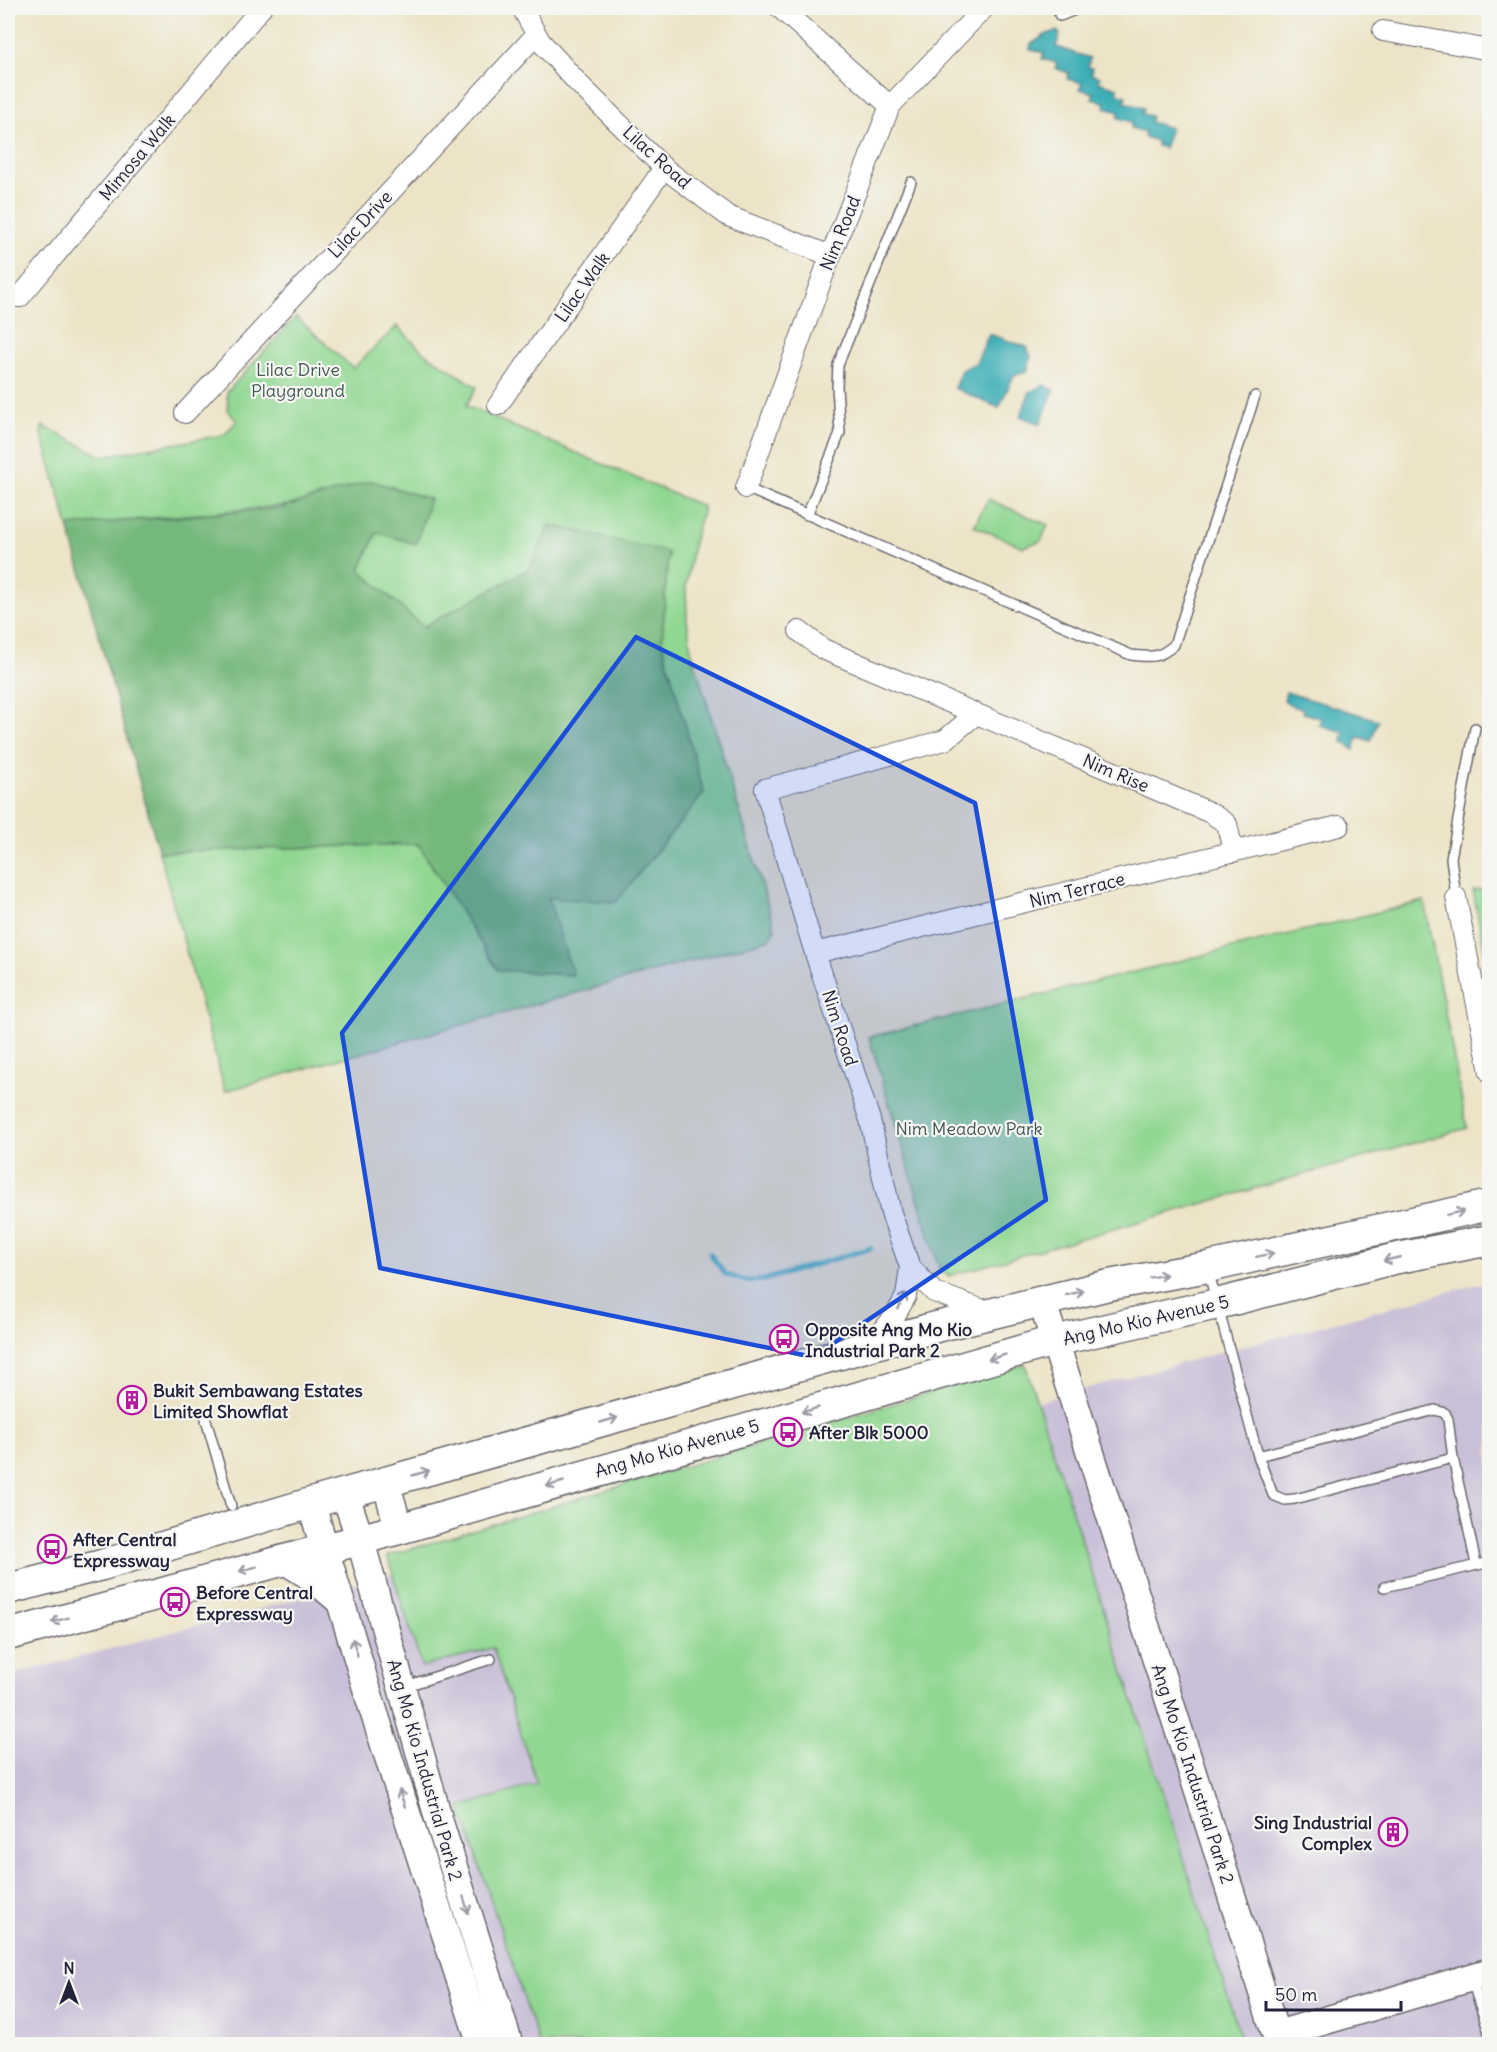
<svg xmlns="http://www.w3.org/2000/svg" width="1497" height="2052" font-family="Delius,sans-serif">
<rect width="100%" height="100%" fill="#f6f6f2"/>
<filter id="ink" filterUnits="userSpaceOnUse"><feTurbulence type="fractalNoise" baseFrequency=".0167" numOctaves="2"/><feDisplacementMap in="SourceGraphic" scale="12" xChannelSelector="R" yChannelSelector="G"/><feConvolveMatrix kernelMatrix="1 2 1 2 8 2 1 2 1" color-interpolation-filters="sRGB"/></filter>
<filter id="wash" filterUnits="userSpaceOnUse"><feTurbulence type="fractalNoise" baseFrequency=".008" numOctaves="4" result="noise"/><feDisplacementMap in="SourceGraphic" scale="24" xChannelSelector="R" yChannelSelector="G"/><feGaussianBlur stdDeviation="1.35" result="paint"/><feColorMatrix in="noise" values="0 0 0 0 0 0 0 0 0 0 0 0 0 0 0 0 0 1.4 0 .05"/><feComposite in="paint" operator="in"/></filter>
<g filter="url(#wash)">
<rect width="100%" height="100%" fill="#ede4c7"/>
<path fill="#c9bfd7" d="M1489,1281V2044H8V1676Z"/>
<path fill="#90d791" stroke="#597c66" stroke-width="1.5" d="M296,317L353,368L397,326L423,352L477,387L466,406L702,506V513L694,539L686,587L687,619L691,650L775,929L770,939L225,1091L159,852L418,844L498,970L572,975L547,898L704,793L662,643L668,553L530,569L423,627L360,570L377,532L416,544L430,499L371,481L291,505L68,526L41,431L43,426L102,456L224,435L237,421L228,411L227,392Z
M988,499L1048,525L1041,541L1023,547L974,526Z
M1489,889H1490L1489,973L1473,891Z
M1424,901L1467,1128L949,1276L940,1271L869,1037Z
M1025,1364L1241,2038L1222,2044H539L460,1807L537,1784L493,1648L422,1667L387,1556Z"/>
<path fill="#74b87b" stroke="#4b6d5b" stroke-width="1.5" d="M371,481L430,499L416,544L377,532L360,570L423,627L529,569L550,525L668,552L662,643L704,793L616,902L548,898L573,975L498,970L418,844L159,852L68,526L281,508Z"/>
<path fill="#3eafb6" stroke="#306878" stroke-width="1.5" d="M1057,31L1060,34L1056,47L1090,58L1088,67L1092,68L1091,74L1100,77L1098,82L1118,88L1117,93L1126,96L1124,102L1144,108L1142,114L1151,116L1150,122L1171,128L1164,148L1157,146V141L1144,137L1145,132L1131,128L1132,122L1118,118L1119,112L1105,108L1106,103L1092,99L1094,93L1080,89L1082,83L1067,79L1069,73L1055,68L1057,63L1042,59L1044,53L1030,49L1031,44L1047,34Z
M989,334L1027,347L1031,357L1027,372L1014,375L999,408L954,388L961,370L976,363Z
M1044,385L1054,390L1040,424L1020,416L1030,392Z
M1286,692L1378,720L1371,741L1358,737L1354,750L1342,741L1344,732L1319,725L1321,718L1303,713V709L1292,706L1284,700Z"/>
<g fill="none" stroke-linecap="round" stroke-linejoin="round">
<path stroke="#3eafb6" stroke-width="5" d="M710,1254L725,1274L746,1281L764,1280L871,1248"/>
</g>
</g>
<g filter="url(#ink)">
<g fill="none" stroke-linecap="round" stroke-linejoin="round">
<g stroke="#69666c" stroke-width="12">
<path id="lane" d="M1057,8L1060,16L1080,8
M746,488L1131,655C1151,657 1158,659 1174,645L1255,396
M807,515L840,433L837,387L838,365L911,182
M1456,897L1451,858L1475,728
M1208,1270L1258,1456L1273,1495L1285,1500L1295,1499L1453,1458
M206,1420L231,1506
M1258,1456L1435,1410L1445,1413L1448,1419L1453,1458L1476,1564
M1384,1587L1490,1562
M403,1687L491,1659
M1472,1981L1490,2035"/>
</g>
<g stroke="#69666c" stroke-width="22">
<path id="street" d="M522,8L540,41L578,83L664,168L728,216L831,256
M780,8L890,106
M1383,31L1490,50
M8,296L20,297L261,8
M498,405L664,168
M185,413L535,36
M746,488L827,265L890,106L984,8
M799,631L823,649L1211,813L1227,824L1233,852
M1456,897L1490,1072
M815,953L1339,826
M910,1267L891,1213L870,1120L815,953L765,789L945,740L976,714
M868,1345L894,1318L906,1296L910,1267L934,1292L991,1313"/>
</g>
<g stroke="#69666c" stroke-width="30">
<path id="secondary" d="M1042,1301L1276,2035L1490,1972
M386,1483L399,1529
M345,1494L360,1539L440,1824L509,2044
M311,1503L371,1703L481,2044
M283,1559L313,1578L341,1602"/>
</g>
<g stroke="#69666c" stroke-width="33">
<path id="primary" d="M8,1589L102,1565L311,1503L936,1327L1109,1285L1208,1267L1490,1205
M8,1635L399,1529L1054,1341L1217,1304L1393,1259L1490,1240"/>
</g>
<use href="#lane" stroke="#fff" stroke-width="9"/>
<use href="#street" stroke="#fff" stroke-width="20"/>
<use href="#secondary" stroke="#fff" stroke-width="27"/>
<use href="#primary" stroke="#fff" stroke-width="30"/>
</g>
<defs><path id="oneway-shaft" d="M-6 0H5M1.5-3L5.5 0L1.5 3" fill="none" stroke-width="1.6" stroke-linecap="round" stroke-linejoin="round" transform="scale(1.5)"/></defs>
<g stroke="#9c9ca7">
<use href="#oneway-shaft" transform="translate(1455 1213) rotate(-12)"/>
<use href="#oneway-shaft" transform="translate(1265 1255) rotate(-12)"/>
<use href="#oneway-shaft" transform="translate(1392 1259) rotate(167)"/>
<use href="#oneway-shaft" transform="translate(1158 1276) rotate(-10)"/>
<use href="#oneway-shaft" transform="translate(1075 1293) rotate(-13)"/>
<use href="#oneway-shaft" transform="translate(902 1301) rotate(-65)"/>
<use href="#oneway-shaft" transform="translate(997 1357) rotate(164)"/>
<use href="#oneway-shaft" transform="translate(810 1410) rotate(164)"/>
<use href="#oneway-shaft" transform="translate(609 1420) rotate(-16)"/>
<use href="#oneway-shaft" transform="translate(421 1473) rotate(-16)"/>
<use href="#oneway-shaft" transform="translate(555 1484) rotate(164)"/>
<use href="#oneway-shaft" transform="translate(248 1569) rotate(165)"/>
<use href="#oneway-shaft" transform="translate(60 1620) rotate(165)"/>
<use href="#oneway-shaft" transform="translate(355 1647) rotate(-107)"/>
<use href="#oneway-shaft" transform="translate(402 1798) rotate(-108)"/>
<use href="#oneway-shaft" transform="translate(466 1905) rotate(73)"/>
</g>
</g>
<path fill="#1d4ed8" fill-opacity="0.2" stroke="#1d4ed8" stroke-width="4.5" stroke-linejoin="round" d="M636,637L975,803L1046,1200L813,1357L380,1268L342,1033Z"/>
<defs>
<g id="bus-ring" transform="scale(1.5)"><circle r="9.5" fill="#f6f6f2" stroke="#b5179e" stroke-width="1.5"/><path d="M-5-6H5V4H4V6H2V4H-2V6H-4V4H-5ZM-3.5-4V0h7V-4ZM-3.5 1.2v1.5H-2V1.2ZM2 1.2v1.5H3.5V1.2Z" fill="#b5179e"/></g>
<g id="building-ring" transform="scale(1.5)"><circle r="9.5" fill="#f6f6f2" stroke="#b5179e" stroke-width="1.5"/><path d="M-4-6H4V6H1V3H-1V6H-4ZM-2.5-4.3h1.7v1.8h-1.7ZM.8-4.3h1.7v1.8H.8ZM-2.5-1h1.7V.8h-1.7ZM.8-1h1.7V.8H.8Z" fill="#b5179e"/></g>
</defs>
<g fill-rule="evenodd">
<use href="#bus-ring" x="784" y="1339"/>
<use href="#building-ring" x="132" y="1400"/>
<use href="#bus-ring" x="788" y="1432"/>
<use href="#bus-ring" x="52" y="1549"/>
<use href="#bus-ring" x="175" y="1602"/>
<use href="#building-ring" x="1393" y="1832"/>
</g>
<g text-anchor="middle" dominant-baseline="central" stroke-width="4.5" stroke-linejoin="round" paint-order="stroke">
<g font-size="18" fill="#22223b" stroke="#f6f6f2">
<text transform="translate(137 157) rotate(-50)">Mimosa Walk</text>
<text transform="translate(657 157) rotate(42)">Lilac Road</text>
<text transform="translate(360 224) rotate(-47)">Lilac Drive</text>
<text transform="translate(840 233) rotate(-68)">Nim Road</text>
<text transform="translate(582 287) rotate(-55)">Lilac Walk</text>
<text transform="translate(1116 773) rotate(23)">Nim Rise</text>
<text transform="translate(1077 890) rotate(-14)">Nim Terrace</text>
<text transform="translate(840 1028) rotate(72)">Nim Road</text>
<text transform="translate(1146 1320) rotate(-13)">Ang Mo Kio Avenue 5</text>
<text transform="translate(677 1448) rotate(-16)">Ang Mo Kio Avenue 5</text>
<text transform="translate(425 1770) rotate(74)">Ang Mo Kio Industrial Park 2</text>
<text transform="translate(1193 1774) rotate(72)">Ang Mo Kio Industrial Park 2</text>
</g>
<g font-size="18" fill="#435855" stroke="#f6f6f2">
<text x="298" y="369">Lilac Drive<tspan x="298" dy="21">Playground</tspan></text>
<text x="969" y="1128">Nim Meadow Park</text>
</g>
<g font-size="18" font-weight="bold" fill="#22223b" stroke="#f6f6f2" text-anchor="start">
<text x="805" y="1329">Opposite Ang Mo Kio<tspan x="805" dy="21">Industrial Park 2</tspan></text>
<text x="153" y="1390">Bukit Sembawang Estates<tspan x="153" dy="21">Limited Showflat</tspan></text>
<text x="809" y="1432">After Blk 5000</text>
<text x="73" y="1539">After Central<tspan x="73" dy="21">Expressway</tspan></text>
<text x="196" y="1592">Before Central<tspan x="196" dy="21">Expressway</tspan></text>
<text x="1372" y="1822" text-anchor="end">Sing Industrial<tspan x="1372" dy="21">Complex</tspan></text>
</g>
</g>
<rect width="1497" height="2052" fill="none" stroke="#f6f6f2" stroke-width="30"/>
<g transform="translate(69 1983)" stroke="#f6f6f2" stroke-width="4.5" paint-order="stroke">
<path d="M0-4.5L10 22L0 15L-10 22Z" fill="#22223b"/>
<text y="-9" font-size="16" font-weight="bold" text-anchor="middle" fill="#22223b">N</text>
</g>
<path d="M1266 2001v9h135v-9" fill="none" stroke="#22223b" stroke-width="3"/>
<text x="1275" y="2001" font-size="18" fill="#22223b" stroke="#f6f6f2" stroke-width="4.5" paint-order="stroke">50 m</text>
</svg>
